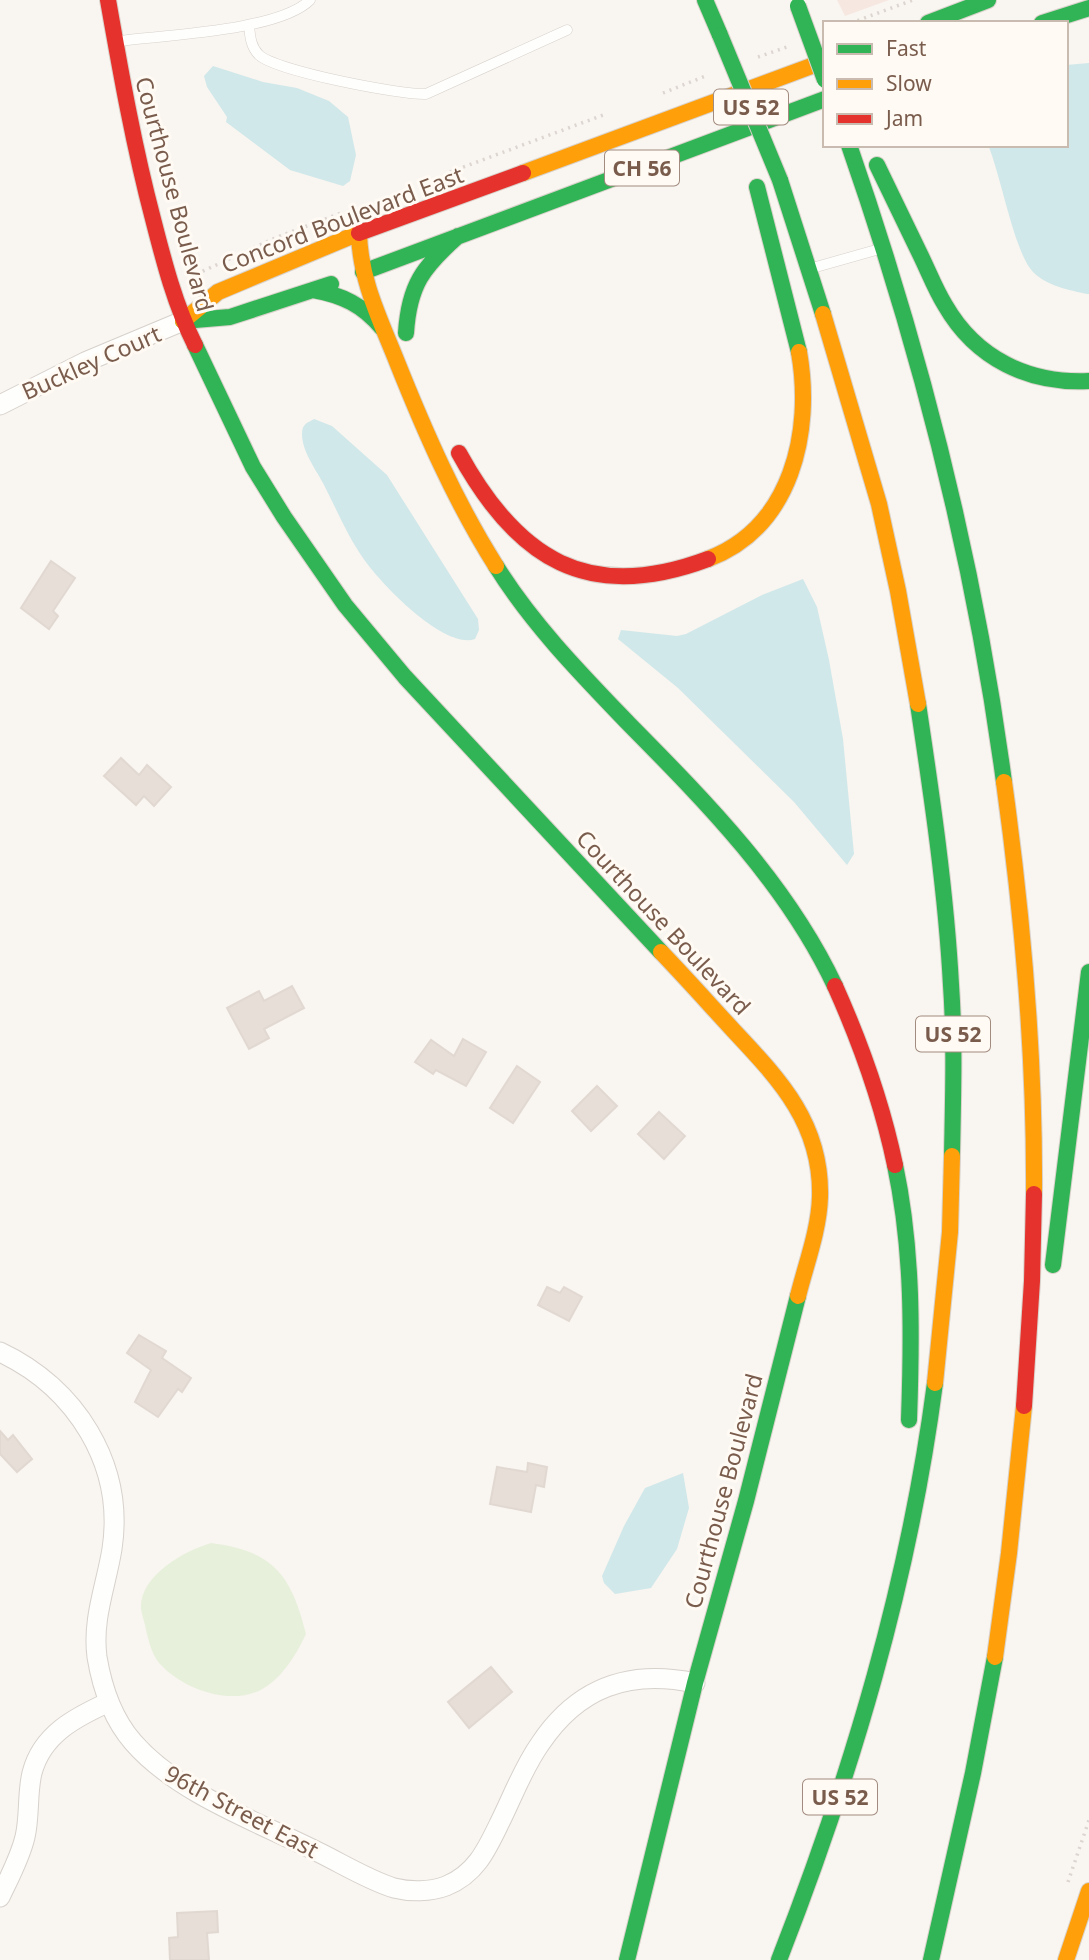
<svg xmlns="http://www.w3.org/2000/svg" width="1089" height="1960" font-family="'Noto Sans',sans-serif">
<rect width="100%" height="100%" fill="#f9f5f0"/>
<path fill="#f6e8e1" d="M837,0H889L845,16Z"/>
<path fill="#e7f0db" d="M211,1543C273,1551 291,1574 306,1634C297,1653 283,1677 264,1688C233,1707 184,1690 160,1664C152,1655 149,1642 146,1630C145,1623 142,1616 141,1609C139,1576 184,1551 211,1543Z"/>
<path fill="#d0e8ea" d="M1089,63V294H1087C1069,290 1047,286 1033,272C1014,252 1001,175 988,145H1066V65Z
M213,66L263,82L297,88L329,101L348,117L356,155L350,181L343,186L290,170L226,122L227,117L207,87L204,76Z
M314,419L332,426L387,475L478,619L479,630L475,639C444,650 380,583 363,558C347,535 336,508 323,483C315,468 302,451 302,434C302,424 307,423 314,419Z
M803,579L817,607L829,660L843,739L854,854L847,865L794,802L678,688L618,639L621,630L677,636L686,634L762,595Z
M683,1473L689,1508L677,1549L651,1588L615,1594L604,1583L602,1576L624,1526L645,1488Z"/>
<path fill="#e6ded7" stroke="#e2d8d2" stroke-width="2" d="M51,561L75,578L53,611L58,616L49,629L21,608Z
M121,758L139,775L147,765L171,787L154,806L144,796L136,805L104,776Z
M292,986L304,1008L264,1029L269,1038L249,1049L227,1008L259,991L264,1001Z
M463,1039L486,1052L466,1086L436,1070L433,1074L415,1062L431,1040L454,1056Z
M517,1066L540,1082L513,1123L490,1108Z
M597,1086L617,1106L591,1131L572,1111Z
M659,1112L685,1136L664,1159L638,1134Z
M547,1287L560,1293L564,1287L582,1297L569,1321L538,1305Z
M139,1335L166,1351L162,1358L191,1378L182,1392L178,1389L158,1417L135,1402L151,1370L127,1353Z
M0,1431L8,1440L13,1435L32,1459L17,1472L0,1454Z
M528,1463L547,1467L544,1487L536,1485L531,1512L490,1504L497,1467L527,1472Z
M491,1667L512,1692L469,1728L448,1702Z
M217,1911L218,1932L207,1933L209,1960H170L169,1938L178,1937L177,1913Z"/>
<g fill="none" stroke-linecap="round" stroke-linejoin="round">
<g stroke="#d7d1cb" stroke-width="11">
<path id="lane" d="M249,25C250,37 251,47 259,55C276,71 401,95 426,94L567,30
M119,41C164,35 279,31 310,0
M816,267L876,250"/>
</g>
<g stroke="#d7d1cb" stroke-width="21">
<path id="street" d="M0,405L85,362L183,321
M0,1352C75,1387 125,1464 112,1549C106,1586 92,1619 97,1657C102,1687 113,1719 133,1742C177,1793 256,1821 316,1851C341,1863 368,1880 394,1888C410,1892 430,1892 446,1886C476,1874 487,1849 500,1822C513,1796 523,1768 540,1744C578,1687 629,1669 695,1683
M0,1897C9,1878 20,1858 25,1837C30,1816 27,1793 32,1773C42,1734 76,1717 109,1702"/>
</g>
<g stroke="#d9d2cb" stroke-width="18">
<path id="fast" d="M705,0L720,35
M928,23L988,0
M1042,23L1089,8
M849,145C921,352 975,564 1004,782
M877,165C891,194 905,223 919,252C928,270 935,289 945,305C976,359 1029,384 1089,381
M780,180L823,314
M757,187L799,352
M363,272L825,99
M313,290C342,295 363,305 382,328
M183,321L230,317L331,284
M406,333C409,285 423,267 458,236
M195,345L253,467L284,517L345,605L405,677L661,952
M496,566C532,624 581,674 629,724C707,803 787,884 835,986
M918,704C932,797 946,892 951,985C955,1042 953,1099 952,1156
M895,1165C913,1250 912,1334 909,1420
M1053,1265L1089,972
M627,1960L695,1683L746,1501L798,1296
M779,1960C852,1773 909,1582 935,1383
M931,1960L973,1773L995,1657"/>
</g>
<g stroke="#d9d2cb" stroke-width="18">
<path id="slow" d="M523,173L825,61
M359,233C360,280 380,319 397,362C425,432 455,501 496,566
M823,314L879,504L898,591L918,704
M183,321L218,292L359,233
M708,559C792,527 813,432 799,352
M1004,782C1023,919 1035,1056 1034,1194
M661,952C686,978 710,1005 734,1031C780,1080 822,1124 820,1197C819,1230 806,1264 798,1296
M935,1383L950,1232L952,1156
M995,1657L1009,1553L1024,1406
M1066,1960L1089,1891"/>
</g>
<g stroke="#d9d2cb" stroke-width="18">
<path id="jam" d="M108,0C121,74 134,147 153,219C164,262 175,305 195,345
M359,233L523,173
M459,453C517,559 588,604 708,559
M835,986C861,1044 882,1103 895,1165
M1024,1406L1032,1281L1034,1194"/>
</g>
<path stroke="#dcd5d0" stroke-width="3.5" stroke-dasharray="2 5" stroke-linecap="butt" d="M851,23L913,0
M758,57L787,47
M663,93L708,75
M450,172L606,114
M190,277L275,238L341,213
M1068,1882L1089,1820"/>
<use href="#lane" stroke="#fefefd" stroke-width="10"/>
<use href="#street" stroke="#fefefd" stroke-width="19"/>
<use href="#fast" stroke="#30b455" stroke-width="16"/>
<use href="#slow" stroke="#ff9f0a" stroke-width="16"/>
<use href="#jam" stroke="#e5322d" stroke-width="16"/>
<g stroke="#dad1cc" stroke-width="18" stroke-linecap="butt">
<path id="fast-bridge" d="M798,6L825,80
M720,35L780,180"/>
</g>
<use href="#fast-bridge" stroke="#30b455" stroke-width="16"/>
</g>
<g text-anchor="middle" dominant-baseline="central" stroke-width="6" stroke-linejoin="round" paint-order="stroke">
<g fill="#fffaf3" stroke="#a28b7f" stroke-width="2">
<rect x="714" y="89.5" width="74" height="35" rx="5"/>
<rect x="605" y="150.5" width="74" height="35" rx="5"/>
<rect x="916" y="1016.5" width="74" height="35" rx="5"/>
<rect x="803" y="1779.5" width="74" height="35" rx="5"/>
</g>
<g font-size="21" font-weight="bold" fill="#7a5c4d">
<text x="751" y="107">US 52</text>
<text x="642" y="168">CH 56</text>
<text x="953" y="1034">US 52</text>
<text x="840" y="1797">US 52</text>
</g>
<g font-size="23" fill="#7a5c4d" stroke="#fffaf3">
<text transform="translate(175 194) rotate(75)">Courthouse Boulevard</text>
<text transform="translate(342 219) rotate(-21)">Concord Boulevard East</text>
<text transform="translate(91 362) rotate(-24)">Buckley Court</text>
<text transform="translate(664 922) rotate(47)">Courthouse Boulevard</text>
<text transform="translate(723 1491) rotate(-75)">Courthouse Boulevard</text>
<text transform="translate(242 1811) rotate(28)">96th Street East</text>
</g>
</g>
<rect x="823" y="21" width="245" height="126" fill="#fffaf3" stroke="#cabbb1" stroke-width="2"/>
<rect x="837" y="44" width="35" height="10" fill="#30b455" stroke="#cabbb1" stroke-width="2"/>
<text x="886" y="56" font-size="21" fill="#7a5c4d">Fast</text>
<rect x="837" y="79" width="35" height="10" fill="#ff9f0a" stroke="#cabbb1" stroke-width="2"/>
<text x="886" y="91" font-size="21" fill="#7a5c4d">Slow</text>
<rect x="837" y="114" width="35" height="10" fill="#e5322d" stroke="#cabbb1" stroke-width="2"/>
<text x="886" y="126" font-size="21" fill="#7a5c4d">Jam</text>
</svg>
